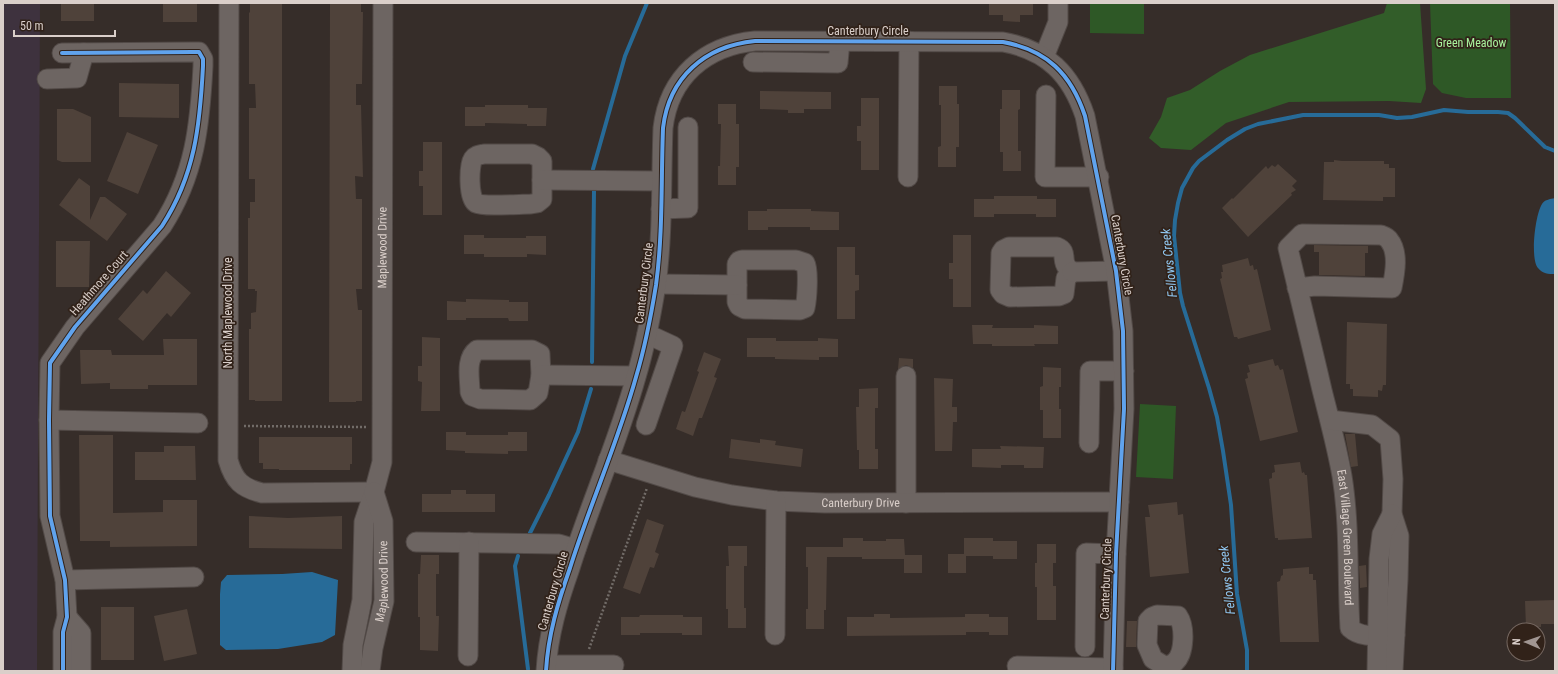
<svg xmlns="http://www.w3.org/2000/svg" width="1558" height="674" font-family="'Roboto Condensed',sans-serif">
<rect width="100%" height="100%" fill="#362d29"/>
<path fill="#3e323e" d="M3,3H40L37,671H3Z"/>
<path fill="#2e5826" d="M1090,3H1144V34L1090,33Z
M1430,3H1510L1511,98H1466L1442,93L1433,84Z
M1140,404L1176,406L1173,479L1136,477Z"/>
<path fill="#325d29" d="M1387,3H1420L1426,89L1421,103L1389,101L1289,102L1226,123L1191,150L1161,148L1149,138L1161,117L1167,98L1190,90L1220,71L1250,55L1384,13Z"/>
<path fill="#276b98" d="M1555,198V274C1548,274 1543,274 1538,268C1530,259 1535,215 1542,204C1544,200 1550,199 1555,198Z
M312,572L338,580L335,635L322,642L278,649L226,650L220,645V594L221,582L227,575L282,574Z"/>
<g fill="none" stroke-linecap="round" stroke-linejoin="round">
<path stroke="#276b98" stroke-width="4" d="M593,169L625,56L647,3
M592,362L594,191
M530,533L549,495L578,432L591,389
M518,556L515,566L528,669
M1247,671V650L1237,594L1231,505L1223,451L1217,417L1209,388L1183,306L1180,293L1174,236L1175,220L1178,203L1182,188L1193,168L1199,161L1227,140L1245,129L1258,124L1303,115H1379L1397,118L1412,117L1444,110L1468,112H1498L1508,113L1515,118L1545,147L1555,151"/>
</g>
<path fill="#4f423a" d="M61,3H94V21H61Z
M163,3H197V22H163Z
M250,3H282V401H255V400H249V329H251V313L256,312L257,291H255V289H248V218H250V202H255V179H249V108H256L255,84H249V13L250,12Z
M330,3H361V12H363L362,84H356V105H361L363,177L355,176L356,199H362V289H356L358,310H362V401H356V402H329Z
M989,3H1033V15H1020V22L1003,21V15H989Z
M119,83L179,84V118L119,117Z
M939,86H957V104H959V147H956V167H938V147L941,146V105H939Z
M1002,90H1020V109L1018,110V151H1021V171H1003V152H1000V109H1002Z
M760,91L831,92V109H804V113H788V110L760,109Z
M861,98H879V170H861V141H857V126H861Z
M718,104H736V124H739V167H736V185H718V166H720L721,124H718Z
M485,105H528V108H547L546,126H527V124L485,123V126H465V107H485Z
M57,109H73L91,117V162H62L57,160Z
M127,132L158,145L138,194L107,181Z
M423,142H442V215H423V186H419V171H423Z
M1334,160L1342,161H1384V164H1389V168H1395V197H1383V201L1323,200L1324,162H1334Z
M1278,164L1297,181L1292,186L1296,190L1291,193L1292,195L1248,237L1222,208L1232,198L1233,199L1266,166L1268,169L1272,165L1275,167Z
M79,178L90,186V220L100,197H105L127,214L107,241L59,205Z
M994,196H1037V199H1056V217H1036V214H994V217H974V199H994Z
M767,209H811V211L839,212V230H810V227H768V230H748V211H767Z
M464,235H484V238H526V236H546V255L527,254V257H484V254H464Z
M953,235H971V307H953V279H949V263H953Z
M56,241H90L89,287H56Z
M1314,245L1368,246V253H1365V276L1319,275V252H1314Z
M837,247H855V275H859V290L855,291V319H837Z
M1248,258L1250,266L1253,265L1254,270L1257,269L1271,330L1238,339L1237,337H1234L1220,279L1222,278L1221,272H1223L1222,265Z
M166,271L191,293L171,317L167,313L143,341L118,319L143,290L147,294Z
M466,299L509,300V302H528V321H509L508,318H466V320H447V301L466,302Z
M1347,322L1387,324L1386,385H1383L1382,391L1378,390V397L1353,396V389H1350V384H1346Z
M972,325H993L992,328H1034V325L1058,326V344H1034L1035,346H992V344H973Z
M422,337L440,338V411H421L422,382L418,381V366H422Z
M747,338H776V341H818V338L838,339V357H819V360L775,359V357H747Z
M163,339H197V385H148V389H110V383L81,384L80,350H111L112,355H164Z
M704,352L721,359L714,377L717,378L702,418H699L693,436L676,429L682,411L685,412L699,372L697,371Z
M899,358L913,359V368L906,365L898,369Z
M1273,359L1275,366L1278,365L1280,370L1283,369L1298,432L1260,441L1245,379L1248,378L1247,373L1250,372L1248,365Z
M1043,367L1061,368V387H1059V409H1061V438H1043V410H1040V387L1043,386Z
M934,378L953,379L952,407H957V422H953L952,451H935Z
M878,388V408H875V449H878V469H859V450H857L856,407H859V389Z
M446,432H466V435H508V432H527V451H508V454L465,453V451L446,450Z
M1345,434H1355L1358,466L1351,467Z
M79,435H113V513L163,512V500H197V546L110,547V541H80Z
M259,437H352V464H350V470H279V469H263V463H259Z
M731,439L760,443V439L776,441L775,445L803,449L801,467L729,458Z
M164,446H195L196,480H135V452H164Z
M1000,446L1044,447L1043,468H1024V465H1001V468L972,467V449H1001Z
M1300,462L1302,473L1304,472L1305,475H1307L1312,538L1278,540V538H1275L1269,479L1272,478V473L1275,472L1274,465Z
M451,490H466V494H495V512H422V494H451Z
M1177,502L1178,515L1183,514L1189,573L1150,577L1145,517H1150L1148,505Z
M249,516L288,518L342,516V549L249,548Z
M647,519L664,525L655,552L659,554L654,568L650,567L640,594L623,588Z
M843,538H863V541H886V539H904L905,555H922V573H904V559H862V557H827L826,610H824V629H806V609H808V567H806V547H843Z
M964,538H993V541H1017V559H993V556H966V573H948V554H964Z
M1037,544H1056V563H1053V586H1056V620H1037V587H1035V563H1037Z
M728,546H747V566H744V608H746V628H728V609H726V566H729Z
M421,555H439V574H436V616H439L438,651L420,650V617H418V574H420Z
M1366,565L1367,587L1360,588L1359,566Z
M1309,567V574H1313V580H1316L1319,642H1280L1277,582L1280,581L1281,576L1283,575V569Z
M1555,600V624H1541V627H1526L1525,601Z
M101,607H134V660H101Z
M187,609L197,654L164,661L154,616Z
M874,614H890V618L965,617V614H989V617H1008V635H989V632H966V635L847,636V617H874Z
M640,615H683V617H702V635H682V633H640V635H621V617H639Z
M1127,621H1137L1136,647H1126Z"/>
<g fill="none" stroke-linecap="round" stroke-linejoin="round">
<g stroke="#524a47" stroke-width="21">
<g id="minor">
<path d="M229,3L228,460C234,481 242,488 262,493L374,492"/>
<path d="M62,53L193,52H199L203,59V66C200,125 195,175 162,226L75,327L50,363L49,420L50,516L65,580L67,617L63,632V671"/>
<path d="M1044,57L1058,22V3"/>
<path d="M753,62L838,63L840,41"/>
<path d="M47,79L77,78L84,53"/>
<path d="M1046,95L1045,177H1099"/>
<path d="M484,154H532L538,157L542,161V199L537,203L531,204C520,204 484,207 476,203C468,198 469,165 473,159C476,155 479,155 484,154Z"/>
<path d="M908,177L909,41"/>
<path d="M542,180L661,181"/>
<path d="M661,209L688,208V127"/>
<path d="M1009,247H1057C1068,251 1061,260 1067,267C1068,269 1071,270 1072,272L1066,278L1064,294L1059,296L1010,297L1003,294L1000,290L1001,253L1003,250Z"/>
<path d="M742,260H796L805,263C809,270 807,299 805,308L800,310L745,309L739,306L737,302V264L739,261Z"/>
<path d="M1072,272L1116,271"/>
<path d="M656,284L737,285"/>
<path id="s1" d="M1297,288L1315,286L1392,288C1395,273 1399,252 1389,240C1388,238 1384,236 1381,235L1302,234L1288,248C1299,295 1311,342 1322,390C1329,418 1337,447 1342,476C1350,525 1347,578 1350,628C1362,639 1379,635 1395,635"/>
<path d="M477,350H532L540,354L541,375L538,393L530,400L480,399L472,396L470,392C470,379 465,359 477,350Z"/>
<path d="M541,375L636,376"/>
<path d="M906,376V503"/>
<path d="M49,420L198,423"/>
<path d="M1330,420L1372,425L1390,439L1393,479L1392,514L1399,536L1398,579L1393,671"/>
<path d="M646,425L673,346L647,334"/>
<path d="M1089,443L1090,371H1124"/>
<path id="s2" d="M608,460L695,487L732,495L776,501L825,503L1119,502"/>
<path d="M416,542L559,544L576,549"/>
<path d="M65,580L194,577"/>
<path d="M1157,615L1178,616C1185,626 1185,653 1175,662C1173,664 1169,665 1166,667L1153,659L1147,645L1148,621L1152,617Z"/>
<path d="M67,617L81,633V671"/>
<path d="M775,635L776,501"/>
<path d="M1085,647L1086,553L1116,554"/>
<path d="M468,656L469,542"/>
<path d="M547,665H614"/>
<path d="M1017,666L1113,668"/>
<path id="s3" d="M352,671L353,645L362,600L364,522L374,492L382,462L383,3"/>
<path id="s4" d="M370,671L373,648L384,601L383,521L374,492"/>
<path d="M546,671C548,635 558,602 570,568C590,504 618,442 636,377C645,347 651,316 656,285C663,234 661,180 663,128C669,77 705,46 755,41L1003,42C1047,50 1071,74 1085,116L1116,271L1123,331L1124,409L1116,554L1113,671"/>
<path d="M1377,671L1379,559L1382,534L1392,514"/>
</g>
</g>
<path stroke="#726c68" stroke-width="2.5" stroke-dasharray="2 2" stroke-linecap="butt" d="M244,426L367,427
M589,649L647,488"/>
<use href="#minor" stroke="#6d6562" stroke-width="19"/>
<g stroke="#312219" stroke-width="6">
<path id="cycleway" d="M62,53L193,52H199L203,59V66C200,125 195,175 162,226L75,327L50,363L49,420L50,516L65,580L67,617L63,632V671
M546,671C548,635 558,602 570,568C590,504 618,442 636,377C645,347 651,316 656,285C663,234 661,180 663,128C669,77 705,46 755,41L1003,42C1047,50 1071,74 1085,116L1116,271L1123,331L1124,409L1116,554L1113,671"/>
</g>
<use href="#cycleway" stroke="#60a3ed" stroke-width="4"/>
</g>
<g text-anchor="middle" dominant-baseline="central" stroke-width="3.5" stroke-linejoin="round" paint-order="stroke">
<g font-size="12" fill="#dacfca" stroke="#312219">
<text x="868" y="31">Canterbury Circle</text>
<text stroke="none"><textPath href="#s3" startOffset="427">Maplewood Drive</textPath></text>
<text transform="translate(1122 255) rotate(80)">Canterbury Circle</text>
<text transform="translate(99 283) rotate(-49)">Heathmore Court</text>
<text transform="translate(644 283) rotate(-83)">Canterbury Circle</text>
<text transform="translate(228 313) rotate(-90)">North Maplewood Drive</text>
<text stroke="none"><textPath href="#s2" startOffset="258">Canterbury Drive</textPath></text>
<text stroke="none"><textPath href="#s1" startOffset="549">East Village Green Boulevard</textPath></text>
<text transform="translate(1106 579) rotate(-88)">Canterbury Circle</text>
<text stroke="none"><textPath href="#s4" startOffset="91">Maplewood Drive</textPath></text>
<text transform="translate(553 591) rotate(-74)">Canterbury Circle</text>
</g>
<g font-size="12" fill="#a8f39d" stroke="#312219">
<text x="1471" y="43">Green Meadow</text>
</g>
<g font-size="13" font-style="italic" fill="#91c8f2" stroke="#312219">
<text transform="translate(1169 263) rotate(-96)">Fellows Creek</text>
<text transform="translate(1227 580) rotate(-96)">Fellows Creek</text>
</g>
</g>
<rect width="1558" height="674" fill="none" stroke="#dacfca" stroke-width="8"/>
<g transform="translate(1526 642) rotate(272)"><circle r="19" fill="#312219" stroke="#756760"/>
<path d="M0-3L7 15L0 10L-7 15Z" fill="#a19692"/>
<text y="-6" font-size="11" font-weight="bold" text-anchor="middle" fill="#dacfca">N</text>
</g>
<path d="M14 30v6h101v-6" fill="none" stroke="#dacfca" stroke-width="2"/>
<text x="20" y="30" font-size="12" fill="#dacfca" stroke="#312219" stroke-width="3" paint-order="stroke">50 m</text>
</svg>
